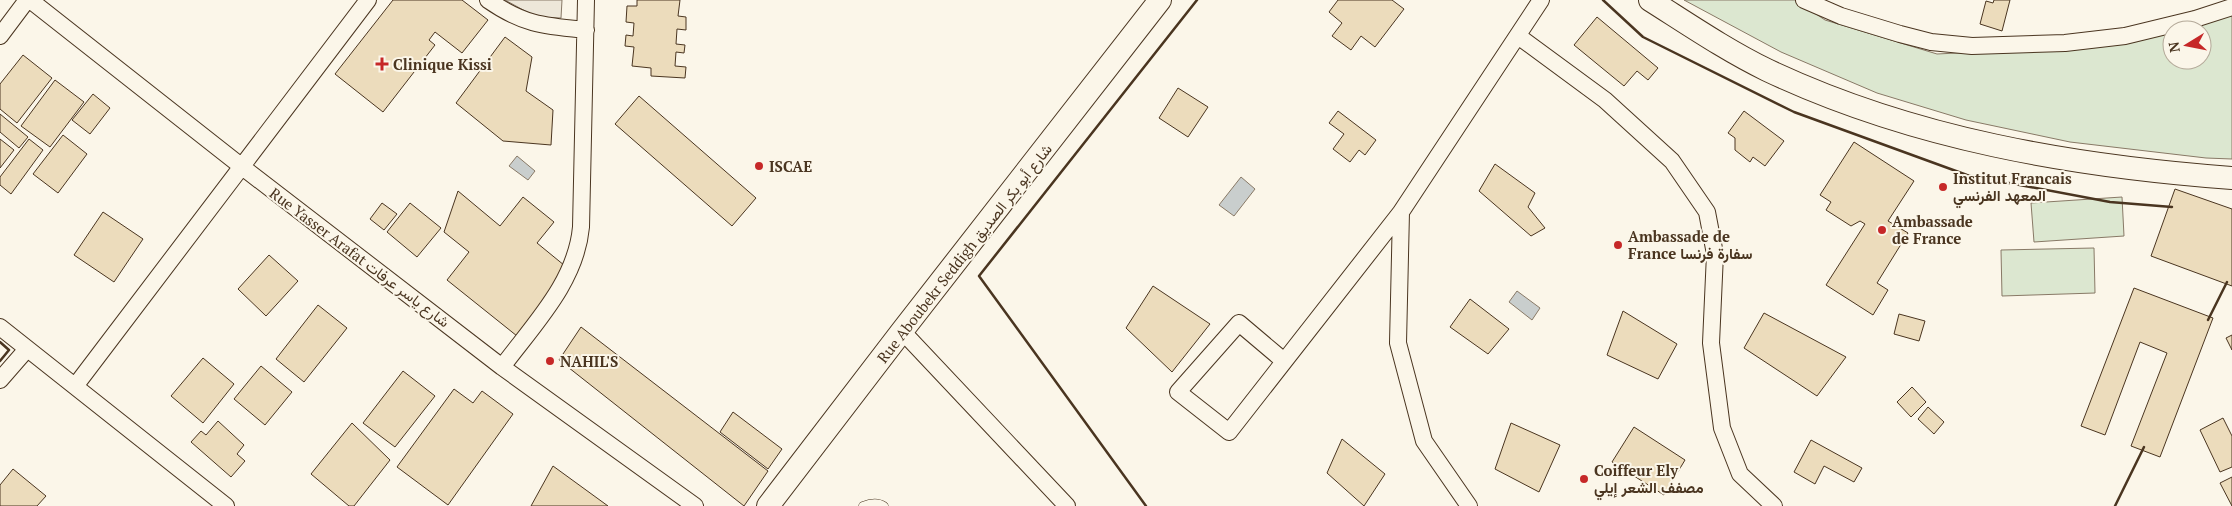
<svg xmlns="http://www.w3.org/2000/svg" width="2232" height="506" font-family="'PT Serif',Vazirmatn,serif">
<rect width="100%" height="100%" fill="#fbf6e9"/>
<path fill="#dce7d0" stroke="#887966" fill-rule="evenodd" d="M1684,0H1795L1825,20L1937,54L2096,46L2232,14V159L2206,158L2070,142L1966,120L1877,93L1781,52ZM2172,30H2202V60H2172Z
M2122,197L2124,236L2034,242L2031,203Z
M2094,248L2095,293L2002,296L2001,250Z"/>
<path fill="#ede7d9" stroke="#887966" d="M505,0H562L561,18L536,17Z"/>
<path fill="#c9cecd" stroke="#887966" d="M517,156L535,171L528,180L509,166Z
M1241,177L1255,189L1234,216L1219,205Z
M1517,291L1540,308L1532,320L1509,302Z"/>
<path fill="#ecdcbc" stroke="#4a3520" d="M393,0H462L488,20L462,53L435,32L429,40L435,45L383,112L335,74Z
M637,0H680L678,16L686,17V30L677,29L676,44L685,45L684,53L676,52L675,66L686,67L685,78L651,76V68L632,66L634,47L625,46L626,35L633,36L634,23L626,22L627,6H637Z
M1338,0H1392L1404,9L1375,47L1361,36L1351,50L1332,36L1342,23L1329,12Z
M1994,0H2010L2002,31L1980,24L1986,1L1993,3Z
M1597,17L1658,68L1648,80L1637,71L1624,86L1574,45Z
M505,37L532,57L526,91L553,110L551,145L503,141L456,103Z
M23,55L52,78L17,123L0,109V84Z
M55,80L84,102L50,147L21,126Z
M1178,88L1208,107L1188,137L1159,118Z
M93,94L110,108L90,134L72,120Z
M639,96L756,198L732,226L615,124Z
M1338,111L1376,140L1365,155L1359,150L1350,162L1333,149L1344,134L1329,123Z
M1744,111L1784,141L1765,166L1753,157L1750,162L1735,150V138L1728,133Z
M0,114L28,137L19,148L0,132Z
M63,135L87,154L58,193L33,174Z
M0,139L14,150L0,168Z
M29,139L43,150L11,194L0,185V177Z
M1854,142L1914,181L1888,221L1908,233L1877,283L1888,290L1873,315L1826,285L1865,224L1860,221L1851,226L1826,210L1831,202L1820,195Z
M1495,164L1535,193L1528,207L1545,228L1531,236L1479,191Z
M2175,189L2232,209V286L2151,256Z
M458,191L500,226L523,197L554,222L537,243L570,270L517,336L447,280L469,252L444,232Z
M382,203L397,214L384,230L370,219Z
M410,203L441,228L417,257L387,232Z
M103,212L143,239L114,282L74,255Z
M269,255L298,281L266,316L238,289Z
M1153,286L1210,324L1172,372L1126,328Z
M2134,288L2213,318L2160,457L2131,446L2167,353L2140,342L2105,435L2081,426Z
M1470,299L1509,329L1488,354L1450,327Z
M318,305L347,328L304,382L276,359Z
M1623,311L1677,344L1658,379L1607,355Z
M1764,313L1846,357L1817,396L1744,348Z
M1899,314L1925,321L1919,341L1894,334Z
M581,327L768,471L744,506L559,360Z
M2232,335V350L2226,338Z
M203,358L234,384L203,423L171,396Z
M261,366L292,392L265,425L234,399Z
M403,371L435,396L395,447L363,423Z
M1912,387L1926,402L1911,417L1897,402Z
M454,389L473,403L482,391L513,414L448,505L397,467Z
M1928,407L1944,422L1934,434L1918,419Z
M733,412L782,449L768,469L720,432Z
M2223,418L2232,436V467L2220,472L2200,430Z
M218,421L244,445L237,454L245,461L231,477L191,442L201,431L206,435Z
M352,423L390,460L354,506H349L311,474Z
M1511,423L1560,445L1539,492L1495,469Z
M1634,427L1685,460L1664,495L1612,462Z
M1342,439L1385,474L1364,506L1327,473Z
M1811,440L1862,468L1854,482L1824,466L1815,484L1794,472Z
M553,466L608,506H531Z
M13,469L46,496L37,506H0V485Z
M2232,477V506L2220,483Z"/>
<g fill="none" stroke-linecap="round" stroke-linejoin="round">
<g stroke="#4a3520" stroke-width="9">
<path id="lane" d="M863,506C870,503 878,502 884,506"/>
</g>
<g stroke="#4a3520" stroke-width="18">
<path id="street" d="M30,0L241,166L502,367L695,506
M488,0C524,25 544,26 586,30
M1804,0L1841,16L1900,34L1931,42L1972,46L2065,43L2125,36L2195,19L2232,7
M0,36L27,0
M1518,36L1605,100L1672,161L1707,212L1715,254L1711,343L1722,428L1740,474L1774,506
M0,327L226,506
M902,331L1067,506
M1284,361L1239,323L1178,392L1229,432L1401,212
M502,367C534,324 576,282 581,227L586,0
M0,380L27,349
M76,385L368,0
M1469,506L1424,441L1398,343L1401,212L1541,0"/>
</g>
<g stroke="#4a3520" stroke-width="24">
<path id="secondary" d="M1650,0C1688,24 1726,50 1767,70C1913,139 2072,166 2232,178
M768,506L902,331L1160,0"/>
</g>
<use href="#lane" stroke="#fbf6e9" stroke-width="8"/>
<use href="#street" stroke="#fbf6e9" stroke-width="16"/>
<use href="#secondary" stroke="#fbf6e9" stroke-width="22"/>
<path stroke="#4a3520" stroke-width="2.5" d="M1603,0L1643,37L1794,112L1967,175L2110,202L2172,207
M2208,320L2227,282
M0,342L9,350L0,361
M1146,506L979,276L1197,0
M2115,506L2144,447"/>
</g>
<g fill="#c62828" stroke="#fbf6e9" stroke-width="2">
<path d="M379.5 56.5h5v5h5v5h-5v5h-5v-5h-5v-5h5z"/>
<circle cx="759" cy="166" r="5"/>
<circle cx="1943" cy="187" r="5"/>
<circle cx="1882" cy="230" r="5"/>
<circle cx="1618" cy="245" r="5"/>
<circle cx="550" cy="361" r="5"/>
<circle cx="1584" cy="479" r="5"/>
</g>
<g text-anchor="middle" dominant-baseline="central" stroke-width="4" stroke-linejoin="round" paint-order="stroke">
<g font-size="15" font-weight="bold" fill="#4a3520" stroke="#fbf6e9" text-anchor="start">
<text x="393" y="64">Clinique Kissi</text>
<text x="769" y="166">ISCAE</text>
<text x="1953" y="178">Institut Francais<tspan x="1953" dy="17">المعهد الفرنسي</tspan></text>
<text x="1892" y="221">Ambassade<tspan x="1892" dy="17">de France</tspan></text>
<text x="1628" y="236">Ambassade de<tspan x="1628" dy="17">France سفارة فرنسا</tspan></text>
<text x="560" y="361">NAHIL'S</text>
<text x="1594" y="470">Coiffeur Ely<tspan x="1594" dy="17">مصفف الشعر إيلي</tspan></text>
</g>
<g font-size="15" fill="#4a3520" stroke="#fbf6e9">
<text transform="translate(964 253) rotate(-52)">Rue Aboubekr Seddigh شارع أبو بكر الصديق</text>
<text transform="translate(360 257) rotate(37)">Rue Yasser Arafat شارع ياسر عرفات</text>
</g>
</g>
<g transform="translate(2187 45) rotate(260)"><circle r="24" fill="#fbf6e9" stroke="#b4a999"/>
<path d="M0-4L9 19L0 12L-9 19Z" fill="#c62828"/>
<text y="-8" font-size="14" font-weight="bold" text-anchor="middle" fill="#4a3520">N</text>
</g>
</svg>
